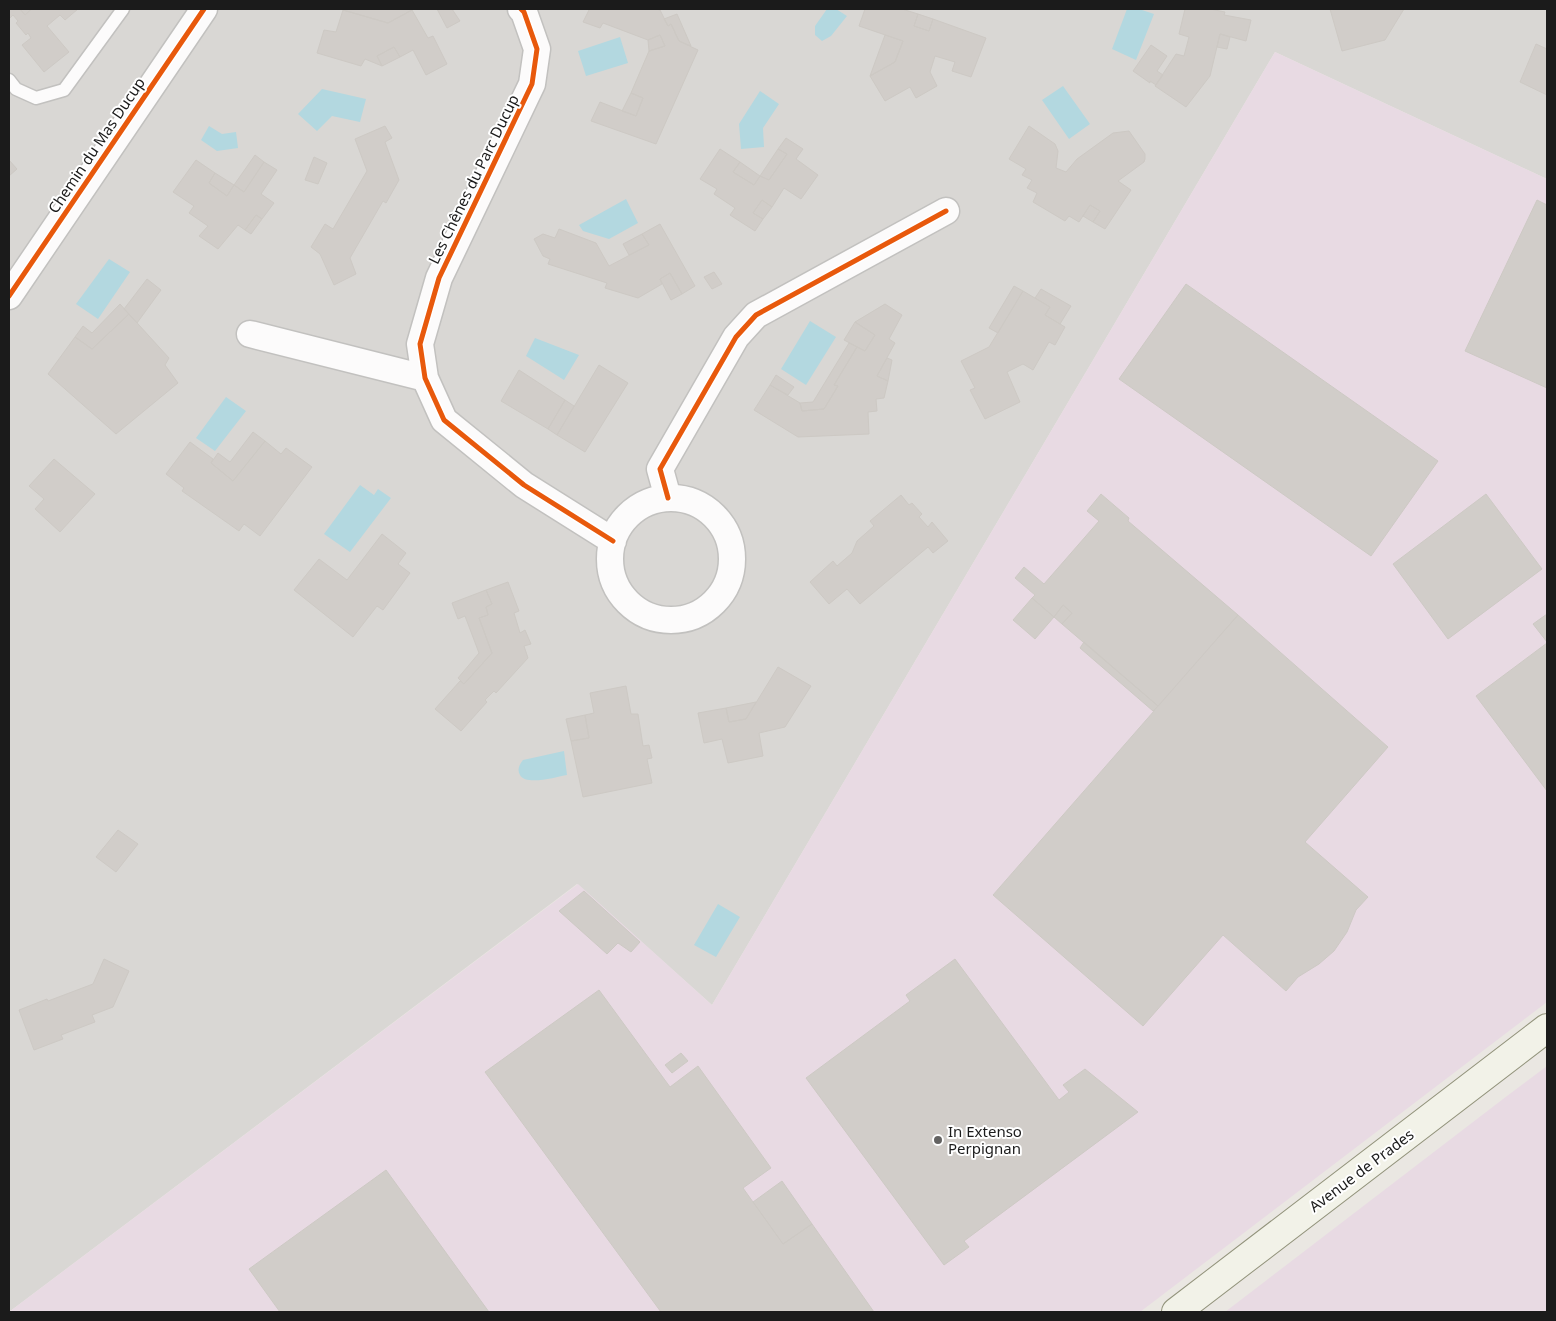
<svg xmlns="http://www.w3.org/2000/svg" width="1556" height="1321" font-family="'Noto Sans',sans-serif">
<rect width="100%" height="100%" fill="#eae7e2"/>
<path fill="#d9d7d4" d="M9,9H1547V179L1275,52L712,1005L577,884L9,1312Z"/>
<path fill="#e8dae3" d="M1275,52L1547,179V1002L1140,1312H9L578,884L712,1005Z
M1547,1066V1312H1225L1507,1096Z"/>
<path fill="#b3d8e0" d="M827,9H836L847,16L831,36L822,41L815,35V26Z
M1127,9H1139L1154,14L1136,60L1112,49Z
M620,37L628,63L586,76L578,51Z
M1063,86L1090,124L1069,139L1042,100Z
M322,89L366,99L360,122L332,116L317,131L298,114Z
M760,91L779,104L763,128L764,147L741,149L739,124Z
M209,126L222,134L236,132L238,148L217,151L201,140Z
M626,199L638,223L609,239L583,231L579,225Z
M109,259L130,272L98,319L76,304Z
M810,321L836,337L806,385L781,369Z
M535,338L579,355L564,380L526,356Z
M226,397L246,411L215,451L196,438Z
M360,485L374,495L378,489L391,498L350,552L324,534Z
M564,751L567,775C556,777 526,786 520,775C517,770 519,765 523,760Z
M718,904L740,917L716,957L694,945Z"/>
<path fill="#d1cdc9" stroke="#cdc9c4" d="M9,9H20L25,15L32,9H78L65,20L60,15L47,26L69,52L44,72L22,45L31,38L28,33L26,35L16,23L18,21L13,15L9,19Z
M20,9H29L30,10L25,15Z
M344,9H411L412,10L388,23L343,10Z
M437,9H452L460,21L447,28Z
M586,9H655L660,10L668,26L671,24L679,41L698,50L656,144L591,121L600,102L636,116L643,98L631,93L649,51L665,46L660,35L648,40L603,23L600,28L583,22L589,10Z
M865,9H902L918,14L914,26L929,31L933,19L986,38L971,77L952,71L955,62L935,56L930,72L937,86L916,98L910,87L885,101L870,76L895,62L903,41L859,26Z
M1185,9H1210L1225,12L1224,15L1251,20L1246,41L1220,34L1210,76L1186,107L1155,86L1176,54L1184,56L1189,37L1179,34Z
M1330,9H1404L1385,40L1342,51Z
M343,10L388,23L412,10L428,38L433,36L447,64L426,75L413,50L400,57L394,47L377,56L382,66L365,59L361,66L317,53L324,30L336,32Z
M677,14L691,46L679,41L671,24L668,26L664,19Z
M918,14L933,19L929,31L914,26Z
M1220,34L1230,37L1227,49L1217,47Z
M660,35L665,46L649,51L648,40Z
M885,35L903,41L895,62L870,76Z
M1536,44L1547,49V95L1520,82Z
M1151,45L1167,56L1157,71L1163,75L1156,85L1150,81V83L1133,71Z
M394,47L400,57L382,66L377,56Z
M631,93L643,98L636,116L622,111Z
M385,126L392,138L385,142L399,180L386,203L383,201L350,258L356,274L334,285L320,254L311,247L325,224L333,229L367,171L355,139Z
M1029,126L1055,144L1058,151L1056,168L1066,172L1077,159L1113,133L1129,131L1145,154V159L1144,162L1118,181L1131,190L1105,229L1093,222L1100,211L1090,205L1079,222L1069,216L1065,221L1033,202L1037,193L1027,188L1032,180L1022,175L1026,169L1009,159Z
M786,138L803,149L796,159L818,175L801,199L784,188L772,207L762,200L753,213L763,219L755,231L730,215L735,208L714,194L717,189L700,179L720,149L740,162L733,172L754,185L760,176L769,180L787,154L778,149Z
M778,149L787,154L769,180L760,176Z
M255,155L264,162L244,192L234,185Z
M314,157L327,163L318,184L305,180Z
M9,160L17,169L9,176Z
M196,160L215,173L209,183L227,196L234,185L244,192L264,162L277,170L261,194L274,203L262,219L256,215L245,230L238,225L218,249L199,236L208,226L189,213L194,206L173,192Z
M740,162L760,176L754,185L733,172Z
M215,173L234,185L227,196L209,183Z
M762,200L772,207L763,219L753,213Z
M1537,200L1547,205V388L1465,351Z
M1090,205L1100,211L1093,222L1083,216Z
M256,215L262,219L251,234L245,230Z
M660,224L695,286L682,294L670,273L660,279L662,284L638,298L605,288L607,283L548,264L550,259L543,256L534,239L543,234L555,238L559,229L596,243L609,266L649,245L642,234Z
M642,234L649,245L629,255L623,244Z
M714,272L722,284L712,289L704,277Z
M670,273L682,294L671,300L660,279Z
M147,279L161,290L137,323L124,309Z
M1186,284L1438,461L1371,556L1119,379Z
M1014,286L1023,291L998,333L989,328Z
M1041,289L1071,306L1060,324L1045,315L1050,307L1035,298Z
M1023,291L1050,307L1045,315L1065,327L1055,345L1049,342L1033,370L1023,364L1007,372L1020,402L985,419L970,390L975,388L961,361L989,347Z
M120,304L129,314L92,349L75,337L83,326L92,333Z
M885,304L902,315L889,339L895,343L877,376L888,381L884,398L876,399L877,411L868,412L869,434L798,437L754,410L770,385L800,403L802,411L824,409L838,386L834,385L857,347L865,351L875,335L855,322Z
M129,314L169,358L165,365L178,383L116,434L48,374L75,337L92,349Z
M855,322L875,335L865,351L844,340Z
M849,343L857,347L834,385L838,386L824,409L802,411L800,403L813,402Z
M887,358L892,360L888,381L877,376Z
M599,365L628,383L585,452L557,435Z
M519,370L565,400L548,429L501,401Z
M776,375L794,387L788,395L770,385Z
M565,400L574,406L557,435L548,429Z
M253,432L265,441L233,481L211,463L218,453L230,462Z
M265,441L281,454L286,448L312,467L260,536L244,524L239,531L182,491L184,488L166,474L190,442L213,459L211,463L233,481Z
M54,459L95,494L60,532L35,509L44,499L29,486Z
M1101,494L1129,518L1128,521L1238,615L1158,706L1062,624L1072,613L1063,605L1054,617L1032,598L1035,595L1015,578L1024,567L1044,584L1099,521L1087,511Z
M1486,494L1542,569L1448,639L1393,564Z
M901,495L909,505L912,503L922,514L919,517L928,527L932,522L948,541L933,553L928,547L860,604L847,589L829,604L810,582L833,561L837,566L852,553L857,541L874,526L870,521Z
M382,534L406,553L398,564L410,573L383,610L377,606L353,637L294,590L319,559L347,580Z
M508,582L519,611L514,613L520,633L525,630L531,644L524,646L528,658L496,693L494,691L485,700L487,702L461,731L435,709L460,681L464,684L492,653L479,618L488,615L486,607L492,604L486,590Z
M486,590L492,604L486,607L488,615L479,618L492,653L464,684L458,678L479,653L465,616L458,619L452,603Z
M1032,598L1054,617L1035,639L1013,620Z
M1063,605L1072,613L1062,624L1054,617Z
M1547,614V642L1533,624Z
M1238,615L1388,747L1305,842L1368,897L1356,910L1347,932L1334,951L1319,964L1298,977L1286,991L1223,935L1143,1026L993,895Z
M1084,642L1158,706L1153,711L1080,648Z
M1547,643V791L1476,696Z
M778,667L811,686L785,727L759,733L763,756L728,763L722,739L704,743L698,713L726,708L729,722L746,719Z
M626,686L631,714H638L643,746L649,745L652,758L647,759L652,783L583,797L571,741L589,738L585,715L594,713L590,693Z
M756,702L746,719L729,722L726,708Z
M585,715L589,738L571,741L566,719Z
M118,830L138,844L116,872L96,857Z
M584,891L640,942L631,952L618,943L607,954L559,911Z
M104,959L129,971L113,1007L92,1015L95,1022L61,1035L63,1039L34,1050L19,1010L47,999L48,1001L93,984Z
M955,959L1059,1100L1069,1092L1063,1085L1085,1069L1138,1112L964,1241L969,1247L944,1265L806,1078L910,1001L906,995Z
M599,990L670,1087L698,1066L771,1168L743,1188L783,1244L812,1224L874,1312H661L485,1072Z
M681,1053L688,1061L672,1073L665,1065Z
M386,1170L489,1312H280L249,1269Z
M782,1181L812,1224L783,1244L753,1202Z"/>
<g fill="none" stroke-linecap="round" stroke-linejoin="round">
<g stroke="#c2c1bf" stroke-width="15">
<path id="lane" d="M9,80L16,89L36,98L64,90L123,9"/>
</g>
<g stroke="#c2c1bf" stroke-width="29">
<path id="street" d="M521,9L524,12L537,49L532,84L439,278L420,344L425,378L444,420L524,485L613,541
M9,296L204,9
M250,334L425,378
M668,498L660,469L736,337L756,315L946,211
M610 559a61 61 0 1 1 122 0a61 61 0 1 1-122 0Z"/>
</g>
<g stroke="#92937b" stroke-width="30">
<path id="secondary" d="M1176,1312L1547,1028"/>
</g>
<use href="#lane" stroke="#fcfbfb" stroke-width="12"/>
<use href="#street" stroke="#fcfbfb" stroke-width="26"/>
<use href="#secondary" stroke="#f2f2e8" stroke-width="28"/>
<g stroke="#fff" stroke-width="8">
<path id="cycleway" d="M521,9L524,12L537,49L532,84L439,278L420,344L425,378L444,420L524,485L613,541
M9,296L204,9
M668,498L660,469L736,337L756,315L946,211"/>
</g>
<use href="#cycleway" stroke="#e8590c" stroke-width="5"/>
</g>
<circle fill="#636261" stroke="#fff" stroke-width="2" cx="938" cy="1140" r="5"/>
<g text-anchor="middle" dominant-baseline="central" stroke-width="4" stroke-linejoin="round" paint-order="stroke">
<g font-size="15" fill="#1b1b1b" stroke="#fff">
<text transform="translate(96 145) rotate(-56)">Chemin du Mas Ducup</text>
<text transform="translate(473 179) rotate(-64)">Les Chênes du Parc Ducup</text>
<text transform="translate(1361 1170) rotate(-37)">Avenue de Prades</text>
</g>
<g font-size="15" fill="#1b1b1b" stroke="#fff" text-anchor="start">
<text x="948" y="1131">In Extenso<tspan x="948" dy="17">Perpignan</tspan></text>
</g>
</g>
<rect width="1556" height="1321" fill="none" stroke="#1b1b1b" stroke-width="20"/>
</svg>
